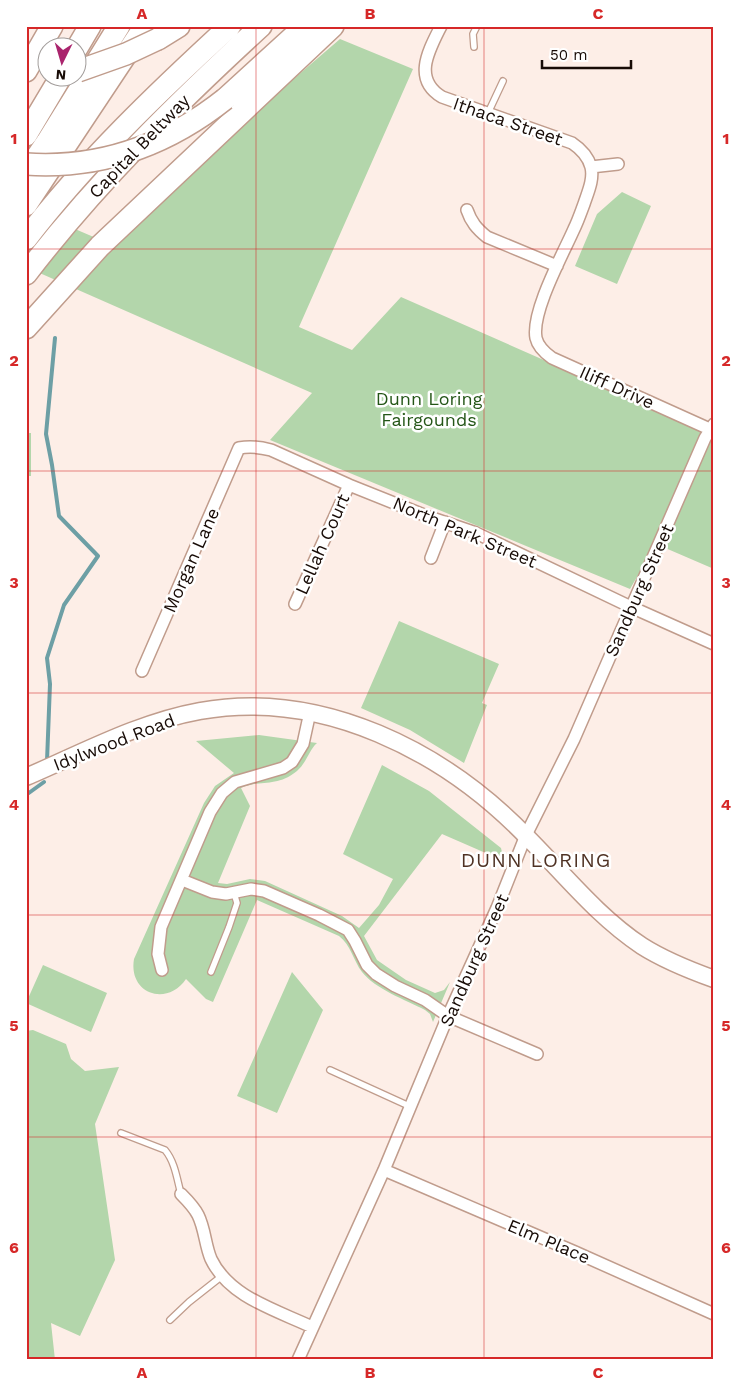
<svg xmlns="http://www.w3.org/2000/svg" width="740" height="1386" font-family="'Work Sans',sans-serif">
<rect width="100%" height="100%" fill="#fdeee7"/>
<path fill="#b3d6ab" d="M340,39L413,69L299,327L352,350L401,297L714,435V507L711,508L714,509V569L656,544L630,589L270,440L312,393L26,267V208L110,244L130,220Z
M622,192L651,206L617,284L575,266L597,214Z
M26,433H31V476H26Z
M399,621L499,664L482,703L487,705L464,763L410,730L361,708Z
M259,735L317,743C309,750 307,762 297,771C276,788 261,779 241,788L250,806L218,883L227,884L250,879L265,881L342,916L359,928L379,905L393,879L343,854L382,765L429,791L501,848L504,861L442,834L364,936L377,960L406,980L435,993L444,990L450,982L433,1022L430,1014L425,1010C406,1000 375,989 362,972C353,960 351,945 339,936L257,900L213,1002L206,999L186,979C167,1007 128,994 134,959L204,803L215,786L234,773L196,741Z
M43,965L107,993L91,1032L26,1003Z
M292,972L323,1010L277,1113L237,1096Z
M33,1030L66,1044L71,1059L85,1071L119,1067L95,1124L115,1260L80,1336L51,1323L55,1360H26V1031Z"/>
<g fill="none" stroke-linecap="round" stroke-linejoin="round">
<path stroke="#6d9fa5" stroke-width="4" d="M47,761L50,684L47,658L64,605L98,556L59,516L52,465L46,434L55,338
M26,795L44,782
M26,952V954"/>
<g stroke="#c09c8c" stroke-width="8">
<path id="service" d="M474,47L473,34L477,26
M488,113L503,81
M211,972L229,927L237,903L234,893
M330,1070L409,1106
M121,1133L165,1150C175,1162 177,1179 181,1194
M170,1320L189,1302L222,1276"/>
</g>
<g stroke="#c09c8c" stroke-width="14">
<path id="minor" d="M441,26C429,50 412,79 442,97L572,143C581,149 588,156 591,167C594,179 588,192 584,204C581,212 578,221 574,229C563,254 531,312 536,338C538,347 545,353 552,358L714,431
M591,167L618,164
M467,210C471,222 477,229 487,237L557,266
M431,558L445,522
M295,604L349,485
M142,671L239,448C250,446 260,447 271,450L349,485L429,517L476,533L631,607L714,644
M182,880L212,892L226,894L251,889L264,891L319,915L348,930L355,941L367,965L376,974L395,986L425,1000L448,1016L537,1054
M162,970L158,954L161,927L210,812L222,793L235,782L283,768L292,762L303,744L310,712
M384,1170L575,1252L714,1314
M181,1194C187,1200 194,1207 198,1215C205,1229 205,1245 211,1259C229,1297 276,1310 312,1327
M298,1360L384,1170L448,1016L497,908L526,835L574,739L705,438L714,424"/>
</g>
<g stroke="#c09c8c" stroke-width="19">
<path id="secondary" d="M26,777C82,753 139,722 200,711C322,689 444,751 527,837C564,874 598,917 642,946C664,960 689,970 714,979"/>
</g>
<g stroke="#c09c8c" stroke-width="24">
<path id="motorway" d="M158,39L179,26
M77,48L90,26
M26,71L52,26
M225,99L305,26
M26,135L60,78
M26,173L47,142L119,26
M26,205L145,26
M26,239C86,161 157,93 230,26
M26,274C96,183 177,103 261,26
M26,328L100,246L333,26"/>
</g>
<use href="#service" stroke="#fff" stroke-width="5.5"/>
<use href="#minor" stroke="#fff" stroke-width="11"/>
<use href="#secondary" stroke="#fff" stroke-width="16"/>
<use href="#motorway" stroke="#fff" stroke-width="21"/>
<g stroke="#c09c8c" stroke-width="24" stroke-linecap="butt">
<path id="motorway-bridge" d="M78,71L126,54L158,39
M26,164C100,169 167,145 225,99"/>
</g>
<use href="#motorway-bridge" stroke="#fff" stroke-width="21"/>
</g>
<path fill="none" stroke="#d62828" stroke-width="1" stroke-opacity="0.55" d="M256,26V1360M484,26V1360M26,249H714M26,471H714M26,693H714M26,915H714M26,1137H714"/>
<g text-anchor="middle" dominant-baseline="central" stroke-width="5" stroke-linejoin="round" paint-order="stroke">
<g font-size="18" fill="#170b06" stroke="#fff">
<text transform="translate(508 121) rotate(19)">Ithaca Street</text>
<text transform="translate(139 146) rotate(-46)">Capital Beltway</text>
<text transform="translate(617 387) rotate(24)">Iliff Drive</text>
<text transform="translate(465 532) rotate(23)">North Park Street</text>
<text transform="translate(322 544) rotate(-66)">Lellah Court</text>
<text transform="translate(191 560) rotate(-66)">Morgan Lane</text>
<text transform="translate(639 590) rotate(-66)">Sandburg Street</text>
<text transform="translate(114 742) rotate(-21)">Idylwood Road</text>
<text transform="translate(474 960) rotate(-66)">Sandburg Street</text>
<text transform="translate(549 1241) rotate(23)">Elm Place</text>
</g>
<g font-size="18" fill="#245617" stroke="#fff">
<text x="429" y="398">Dunn Loring<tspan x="429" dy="21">Fairgounds</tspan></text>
</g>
<g font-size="20" letter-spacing="1" fill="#4f3224" stroke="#fff">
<text x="536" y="860">DUNN LORING</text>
</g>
</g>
<rect width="740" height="1386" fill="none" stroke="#ffffff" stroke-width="55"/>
<g transform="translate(62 62) rotate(185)"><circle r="24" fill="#ffffff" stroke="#a29d9b"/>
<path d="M0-4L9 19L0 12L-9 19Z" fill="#aa246d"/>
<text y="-8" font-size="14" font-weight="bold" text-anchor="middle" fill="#170b06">N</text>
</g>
<path d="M542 60v8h89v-8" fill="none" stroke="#170b06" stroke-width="2.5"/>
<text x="550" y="60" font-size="15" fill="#170b06" stroke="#ffffff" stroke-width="4" paint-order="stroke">50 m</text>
<rect x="28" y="28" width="684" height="1330" fill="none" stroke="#d62828" stroke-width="2"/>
<g font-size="16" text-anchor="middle" font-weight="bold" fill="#d62828">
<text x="142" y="19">A</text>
<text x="370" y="19">B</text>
<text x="598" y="19">C</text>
<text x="14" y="144">1</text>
<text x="726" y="144">1</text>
<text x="14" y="366">2</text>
<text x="726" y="366">2</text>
<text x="14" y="588">3</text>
<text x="726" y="588">3</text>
<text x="14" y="810">4</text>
<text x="726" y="810">4</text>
<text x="14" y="1031">5</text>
<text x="726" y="1031">5</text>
<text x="14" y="1253">6</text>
<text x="726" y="1253">6</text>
<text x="142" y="1378">A</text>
<text x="370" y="1378">B</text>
<text x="598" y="1378">C</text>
</g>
</svg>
